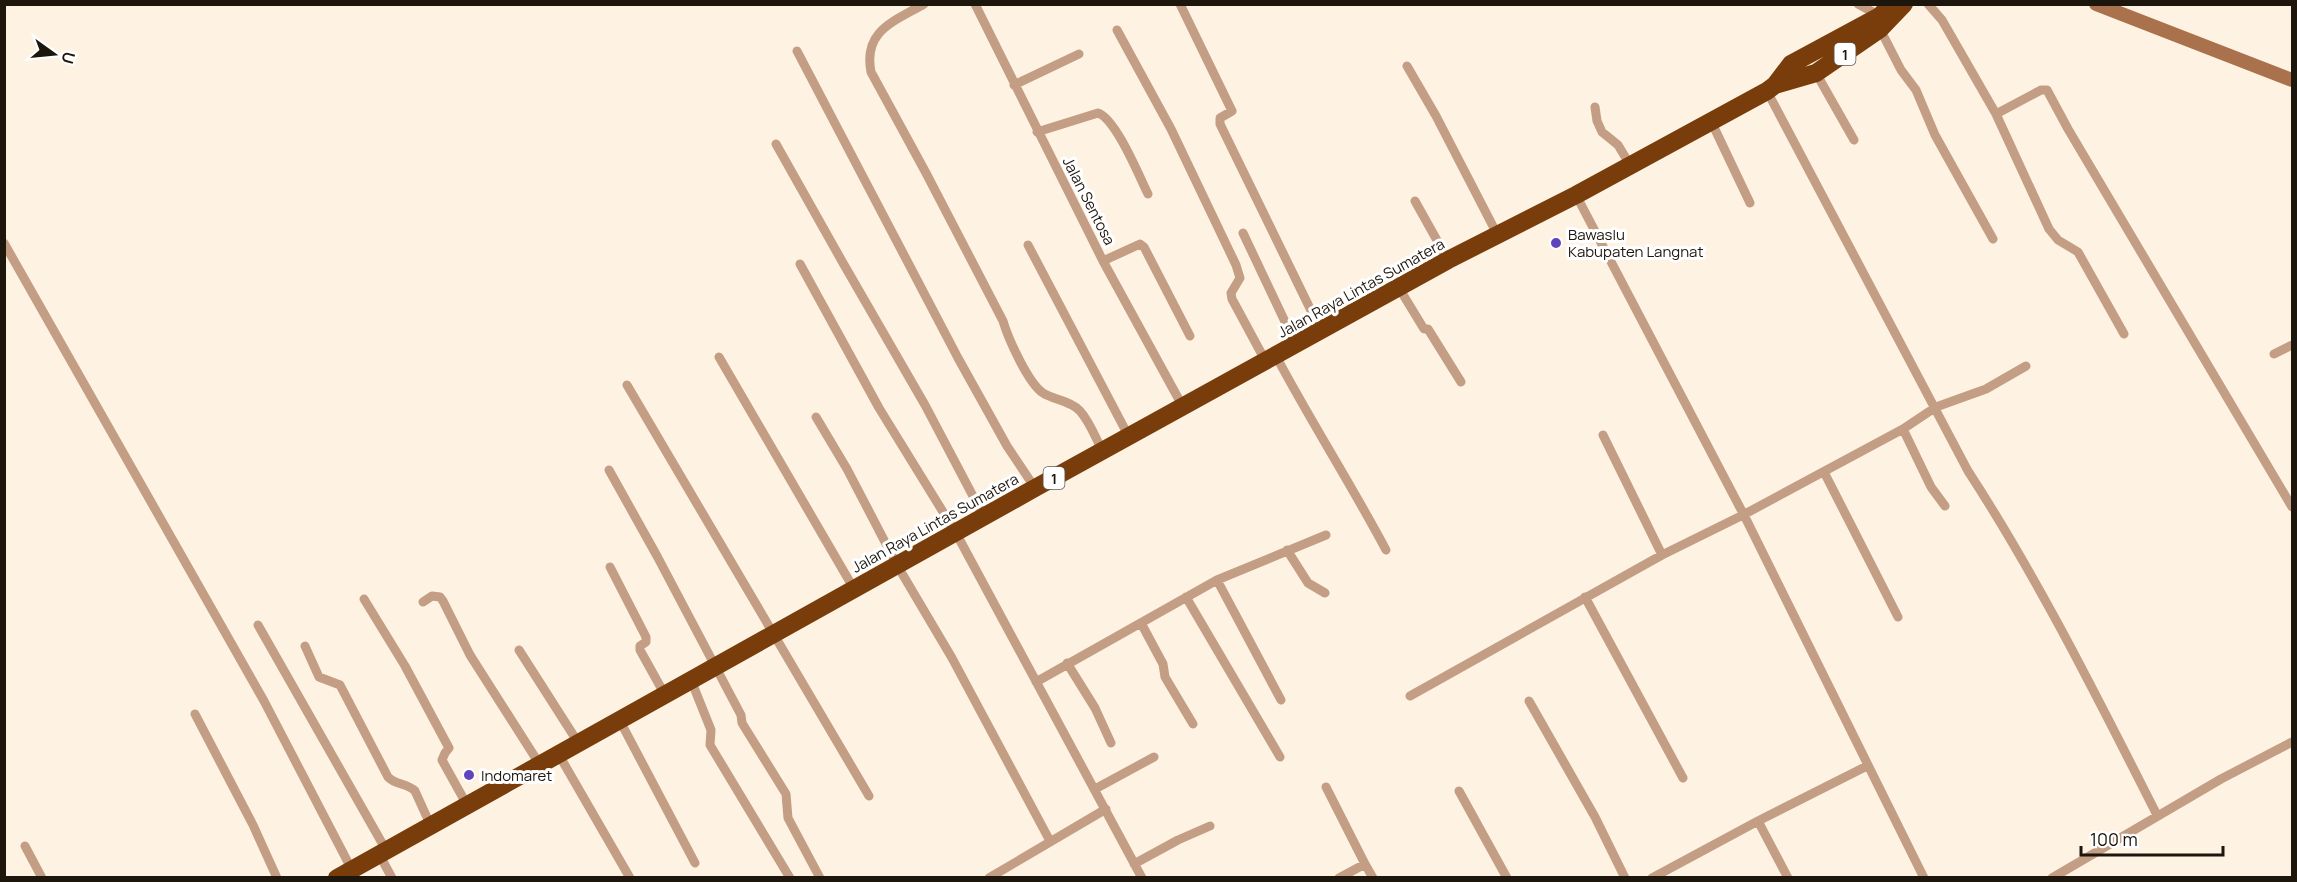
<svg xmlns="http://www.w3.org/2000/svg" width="2297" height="882" font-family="Manrope,sans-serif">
<rect width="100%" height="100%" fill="#fef2e3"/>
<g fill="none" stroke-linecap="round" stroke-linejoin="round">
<path stroke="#c39d84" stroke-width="9" d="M924,4C893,22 863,31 871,72L926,173L1003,321C1008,338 1028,383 1043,393C1054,400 1071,401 1080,411C1090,422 1096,439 1103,452
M975,4L1103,261L1183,407
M1180,4L1232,111L1220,118V124L1321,331
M1858,4L1880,16
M1928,4L1942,20L1996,114L2041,90H2047L2068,129L2292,507
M1880,29L1901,70L1916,90L1935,135L1993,239
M1117,30L1171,129L1236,265L1240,278L1231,293L1232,299L1266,362
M797,51L958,358L1007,446L1035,488
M1407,66L1436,116L1497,234
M1816,73L1854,140
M1014,85L1079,54
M1767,91L1968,471C2039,580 2098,699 2157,815
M1595,107L1597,121L1602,132L1618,145L1630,165
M1996,114L2049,229L2058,240L2078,252L2124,334
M1711,121L1750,203
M1037,132L1098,113C1116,119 1139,176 1148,194
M776,144L843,263L925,405L984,517
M1576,195L1746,519L1924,878
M1415,201L1448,260
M1243,233L1296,345
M4,243L264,701L352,870
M1028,245L1129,437
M1103,261L1140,244L1144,247L1190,336
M800,264L879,408L956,533L1142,878
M1399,288L1424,329H1428L1461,382
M2274,354L2292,345
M1276,356C1311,422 1351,484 1386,550
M719,357L854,589
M627,385L869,796
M816,417L847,469L897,565L952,658L1050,841
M1903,429L1931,487L1945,506
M1603,435L1662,555
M609,470L657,556L741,715L742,723L786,794L788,818L820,878
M1824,472L1898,617
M1287,550L1308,583L1325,593
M610,567L646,637V642L640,646V650L665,695
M1217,580L1281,700
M1186,597L1280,757
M1585,597L1683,778
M364,599L405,666L449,748L445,753L442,760L467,805
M423,602L432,596L440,597L443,601L470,655L540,765
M1141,623L1163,664L1165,677L1193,724
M258,625L386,850
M305,646L319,677L340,685L388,777C395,785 407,783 415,791L430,824
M519,650L579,744
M1067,663L1095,708L1111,743
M691,680L711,730L710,745L790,878
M1036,682L1217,580L1326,535
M1410,696L1662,555L1743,515L1903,429L1936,407L1986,389L2026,366
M1529,701L1595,817L1625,878
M195,714L253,825L277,878
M620,721L695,863
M559,755L630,878
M1326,787L1365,864
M1095,789L1154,757
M1459,791L1507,878
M1758,821L1788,878
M25,846L42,878
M379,854L392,878
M1134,864L1178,840L1210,826
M989,878L1106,809
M1339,878L1365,864L1373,878
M1652,878L1758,821L1867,766
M2052,878L2221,779L2292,742"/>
<path stroke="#a9724d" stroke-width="14" d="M2096,4L2292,80"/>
<path stroke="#783d0a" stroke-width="18" d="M1775,85L1816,73L1880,29L1904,4
M337,878L1035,488L1448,260L1576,195L1767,91L1775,85L1791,64L1880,16L1891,4"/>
</g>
<g fill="#5f44bc" stroke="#fff" stroke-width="2">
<circle cx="1556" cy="243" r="6"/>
<circle cx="469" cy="775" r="6"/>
</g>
<g text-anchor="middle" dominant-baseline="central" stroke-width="6" stroke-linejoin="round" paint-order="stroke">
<g fill="#fff" stroke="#615c56" stroke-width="1.5">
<rect x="1834.5" y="43" width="21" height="22" rx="4.5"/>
<rect x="1043.5" y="467" width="21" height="22" rx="4.5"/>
</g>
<g font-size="14" font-weight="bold" fill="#1d160d">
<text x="1845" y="54">1</text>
<text x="1054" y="478">1</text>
</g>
<g font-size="15" fill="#1d160d" stroke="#fff">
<text transform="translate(1089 201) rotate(63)">Jalan Sentosa</text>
<text transform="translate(1361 288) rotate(-29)">Jalan Raya Lintas Sumatera</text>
<text transform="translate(935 523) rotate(-29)">Jalan Raya Lintas Sumatera</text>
</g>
<g font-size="15" fill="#1d160d" stroke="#fff" text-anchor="start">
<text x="1568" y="234">Bawaslu<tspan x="1568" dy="17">Kabupaten Langnat</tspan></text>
<text x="481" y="775">Indomaret</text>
</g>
</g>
<rect width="2297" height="882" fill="none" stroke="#1d160d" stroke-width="12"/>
<g transform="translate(54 54) rotate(105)" stroke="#ffffff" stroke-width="4.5" paint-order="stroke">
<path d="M0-4.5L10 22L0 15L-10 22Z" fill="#1d160d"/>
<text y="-9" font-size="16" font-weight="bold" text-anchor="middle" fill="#1d160d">U</text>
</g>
<path d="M2081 846v9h142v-9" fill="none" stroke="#1d160d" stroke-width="3"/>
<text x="2090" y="846" font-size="18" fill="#1d160d" stroke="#ffffff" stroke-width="4.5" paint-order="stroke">100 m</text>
</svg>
